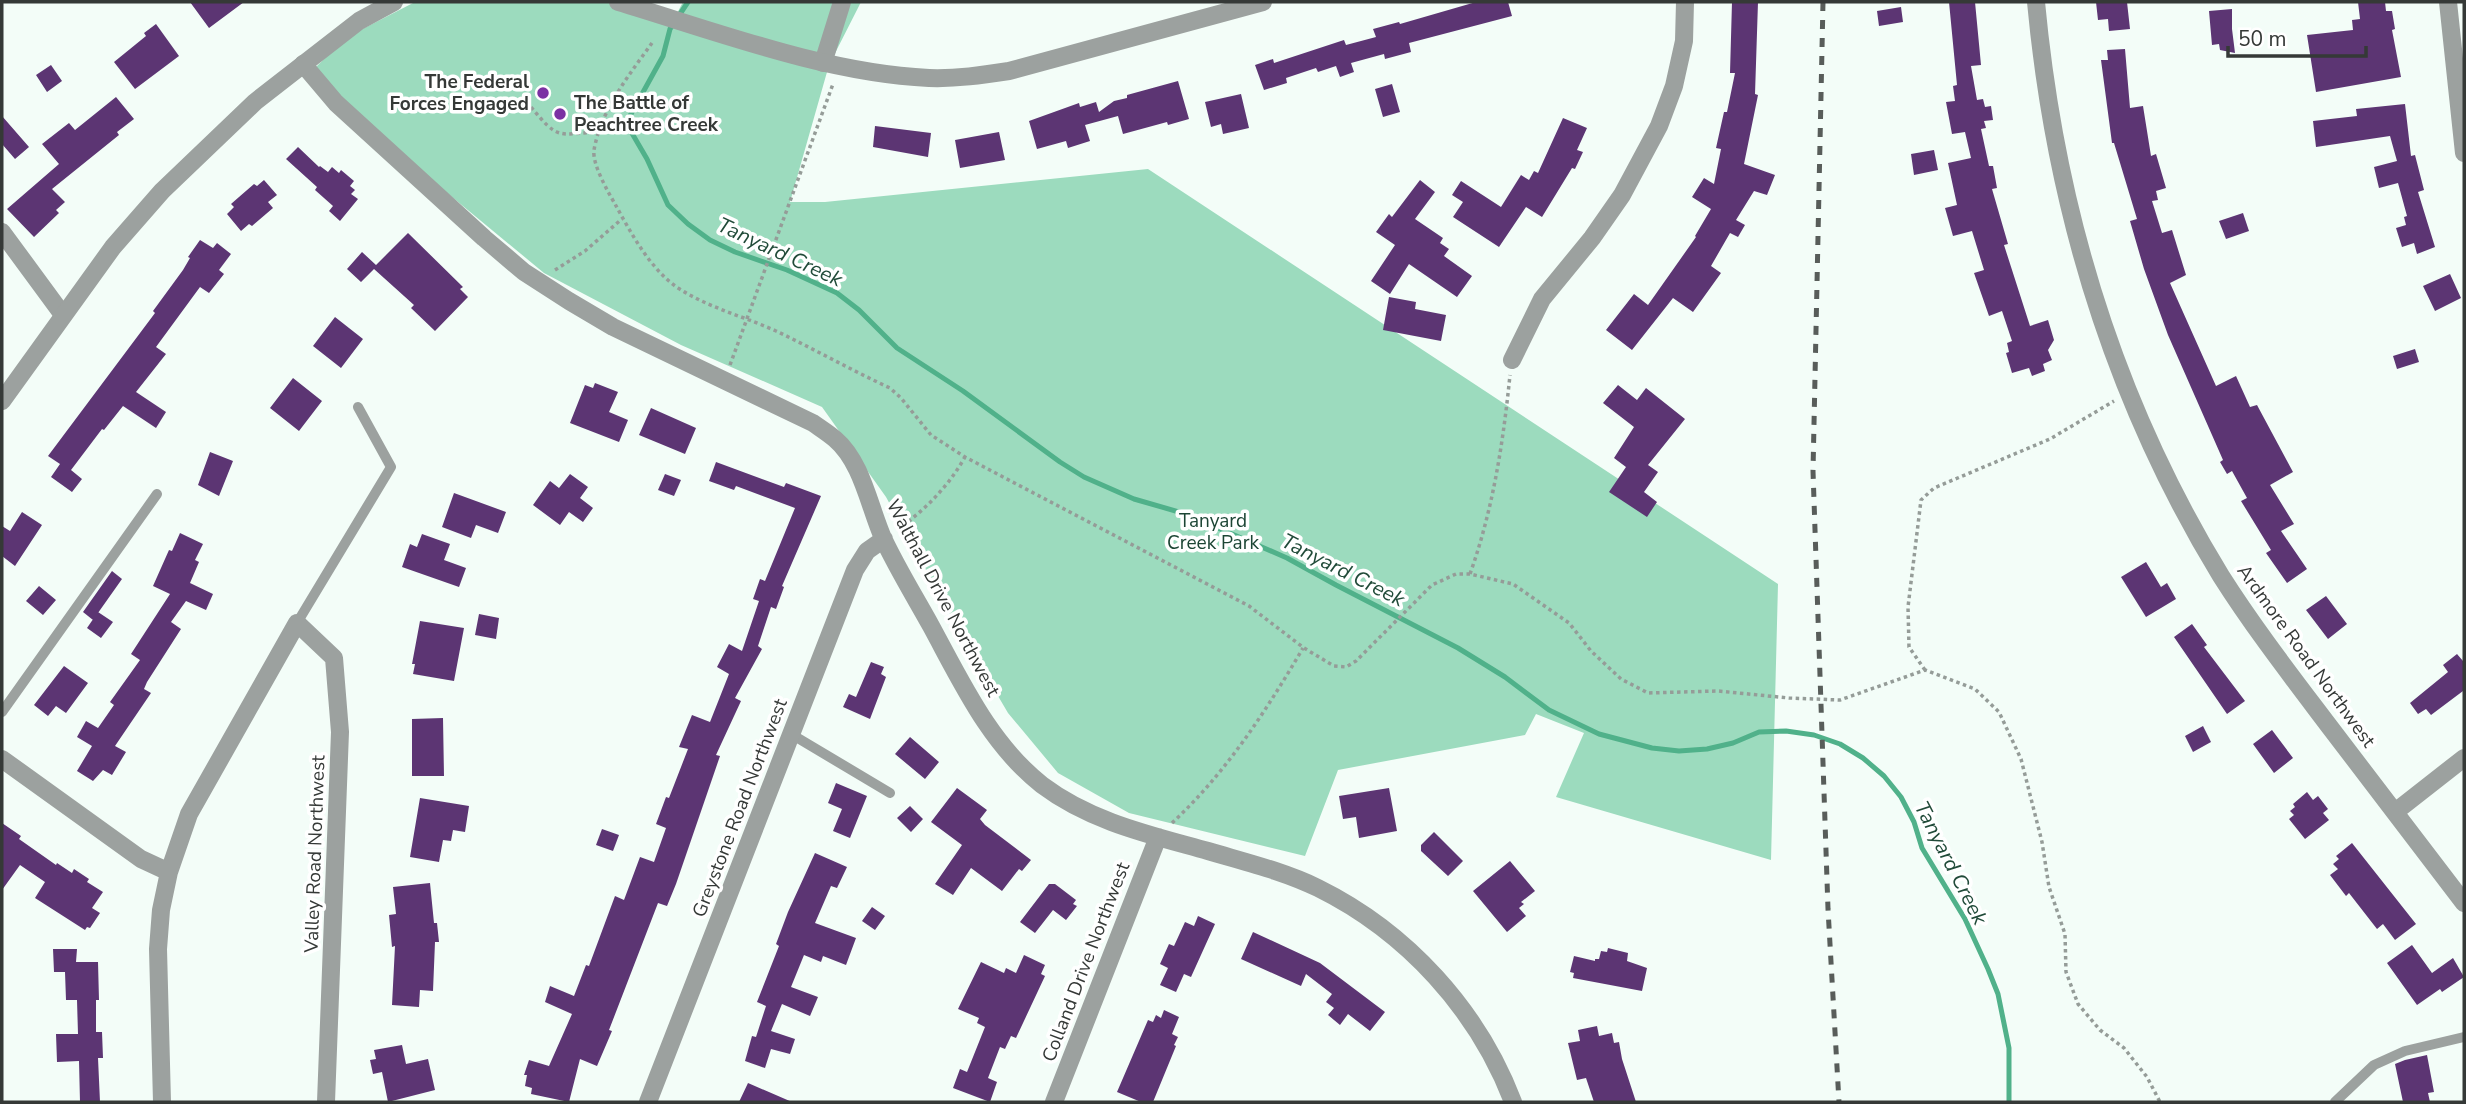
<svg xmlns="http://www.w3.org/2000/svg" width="2466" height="1104" font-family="'Nunito Sans',sans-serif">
<rect width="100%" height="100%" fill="#f3fdf8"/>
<path fill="#9cdbbe" d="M421,2H606L673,21L683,2H861L829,65L790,202H825L1148,169L1778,584L1771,860L1556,797L1584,733L1536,714L1525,735L1338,770L1305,856L1129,813L1058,773L1008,713L951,616L886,497L822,407L681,345L544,273L446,192L310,73L345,38L413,3Z"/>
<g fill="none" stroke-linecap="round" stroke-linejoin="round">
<path stroke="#50b18a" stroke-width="5" d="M688,2L670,29L663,56L626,123L647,159L668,205L688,224L710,240L735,252L787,270L837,293L859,310L897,348L963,391L1060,462L1084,477L1134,499L1186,514L1287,558L1336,585L1458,648L1505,677L1549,710L1599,734L1652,748L1679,751L1707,749L1733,743L1759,732L1786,731L1814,735L1840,744L1863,758L1884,776L1901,797L1914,822L1922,848L1965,919L1988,969L1998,994L2009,1048V1102"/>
</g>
<path fill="#5c3573" d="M190,2H244L209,28Z
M1476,2H1508L1512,16L1409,43L1411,52L1385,59L1384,54L1351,63L1354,72L1340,77L1336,66L1318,72L1316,68L1286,78L1287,83L1264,90L1255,65L1273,59L1274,63L1344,40L1346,45L1376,37L1373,29L1399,22L1400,24Z
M1732,2H1758L1755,94L1758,95L1744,164L1775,175L1767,195L1754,191L1736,220L1745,225L1738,237L1730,233L1711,266L1721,273L1693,312L1673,298L1632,350L1606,330L1634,294L1648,305L1696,237L1695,236L1711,209L1692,197L1704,178L1714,184L1721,149L1716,148L1724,112H1727L1735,73H1730Z
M1949,2H1975L1981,65L1971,66L1977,100L1983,99L1985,107L1991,106L1993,120L1984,121L1986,128L1981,129L1989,166H1993L1997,188L1992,189L2008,244L2004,245L2030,326L2048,320L2054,340L2048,350L2052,360L2043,364L2045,371L2032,376L2029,368L2012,373L2006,353L2009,352L2007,343L2012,341L2002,311L1989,316L1974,273L1984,270L1972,231L1953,236L1945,208L1957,205L1948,163L1971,158L1965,132L1952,134L1946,102L1955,101L1953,86L1957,85Z
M2096,2H2127L2130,29L2109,31L2108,19L2098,20Z
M2358,2H2385L2386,11H2392L2395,29L2392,30L2401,77L2316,92L2307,35L2353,30L2352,20L2360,19Z
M1901,7L1903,22L1879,26L1877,11Z
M2232,9V29L2235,53L2220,50L2219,44L2212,45L2209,11Z
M156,24L179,56L135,89L114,62L146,36L144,33Z
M2125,49L2130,108L2143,106L2151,156L2156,154L2166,188L2156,191L2158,200L2152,201L2162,233L2172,230L2186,275L2170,283L2216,386L2236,376L2250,407L2257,405L2293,472L2270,485L2294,524L2281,531L2307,569L2287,583L2266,553L2271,550L2241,501L2247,498L2232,471L2227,474L2220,462L2223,460L2168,335L2144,269L2130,221L2137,219L2114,143H2112L2101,60H2108L2107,50Z
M51,65L62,81L47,92L36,75Z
M1178,81L1189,119L1168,125L1167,122L1123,134L1118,116L1085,125L1090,141L1068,148L1066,141L1037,149L1029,121L1079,103L1080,107L1096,102L1099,112L1114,101L1127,98V95Z
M1392,84L1400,112L1383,117L1375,89Z
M1241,94L1249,128L1223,134L1221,124L1211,127L1205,102Z
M116,97L134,119L117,132L119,135L52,189L65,202L56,210L59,213L34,237L7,209L59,164L42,144L69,123L75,130Z
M2405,104L2411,156L2415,155L2424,190L2418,192L2435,247L2417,254L2414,243L2402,247L2396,228L2406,225L2404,217L2407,216L2398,183L2379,188L2374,167L2397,161L2390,136L2316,147L2313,121L2357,116L2356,109Z
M2,116L29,147L15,159L2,144Z
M1563,118L1587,128L1577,150L1583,152L1575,169L1572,168L1542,217L1526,207L1499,247L1453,217L1463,202L1452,195L1461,181L1501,207L1521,175L1529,180L1534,171L1538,173Z
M875,126L931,133L928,157L873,147Z
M999,132L1005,160L960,168L955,140Z
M298,147L319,167L320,166L328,172L332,167L339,173L341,170L354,181L350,186L355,190L351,194L358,199L340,221L329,211L333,206L315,190L317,187L286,159Z
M1934,150L1938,170L1914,175L1911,154Z
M264,180L277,195L268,202L273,208L252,226L249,224L241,231L227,214L234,207L231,204L239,197L254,184L257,186Z
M1420,180L1435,192L1415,219L1443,238L1440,243L1449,249L1444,256L1472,276L1457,297L1409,264L1390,294L1371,281L1395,245L1376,232L1389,214L1392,217Z
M2243,213L2249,231L2226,239L2219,221Z
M408,233L463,287L460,289L468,297L435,331L411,308L414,305L374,269L361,282L347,269L362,252L376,265Z
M200,240L213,248L217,243L231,254L219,270L224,274L209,293L200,287L156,347L166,354L136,392L166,412L156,428L123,406L104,430L102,429L71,470L82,479L72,492L51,477L60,464L48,456L155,313L153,311L183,270L190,258L188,257Z
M2450,274L2461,298L2435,311L2423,286Z
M1389,297L1416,302L1415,309L1446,315L1441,341L1383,330Z
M335,317L363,339L341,368L313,346Z
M2415,349L2419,362L2397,369L2393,356Z
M293,378L322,401L299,431L270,408Z
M595,383L618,392L609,412L628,420L619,442L570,423L585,385L593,388Z
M1618,385L1637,400L1646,388L1685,419L1648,465L1658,472L1644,492L1657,502L1647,517L1609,492L1626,467L1614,458L1634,427L1603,403Z
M651,408L696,428L685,454L639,435Z
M210,452L233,461L219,496L198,485Z
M716,462L784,487L786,483L821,496L782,586L784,587L776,609L771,607L758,646L762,649L735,698L741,701L716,755L720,756L676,884L667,906L658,903L609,1030L612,1031L597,1066L580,1059L569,1102L531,1094L532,1088L525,1086L527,1075H524L529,1060L549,1066L572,1014L545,1002L550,986L574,996L586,965L589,966L615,896L624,900L640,857L654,862L666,828L656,824L666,797L669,798L688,749L679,747L692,715L710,722L729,674L717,667L729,644L742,651L759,601L753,599L760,579L765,581L795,508L736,486L734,490L709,481Z
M570,474L588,487L580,498L593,508L583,522L569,512L560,525L533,505L550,481L559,488Z
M665,474L681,480L674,496L658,490Z
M454,493L506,512L498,533L476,525L471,538L442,527Z
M22,512L42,525L15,566L2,556V526L10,531Z
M180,533L203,544L195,560L199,562L190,583L213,594L206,610L186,601L171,622L181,629L147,682L144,689L151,693L115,746L126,752L112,775L103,770L93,781L77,771L92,746L77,737L86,721L98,728L114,705L110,702L140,660L131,654L170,594L153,586L169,550L172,551Z
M422,534L450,544L444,560L466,568L459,587L402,567L410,544L417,547Z
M2146,562L2161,587L2167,583L2176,599L2146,617L2121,577Z
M112,571L122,579L93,620L83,612Z
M39,586L56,600L43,615L26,601Z
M2326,596L2347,624L2328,639L2306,610Z
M98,612L113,622L101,638L87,628Z
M479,614L499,618L496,639L475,635Z
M420,621L464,628L454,681L413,674L415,664H412Z
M2192,624L2207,645L2204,647L2245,701L2227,714L2174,637Z
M2457,654L2463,661L2464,660V692L2463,691L2431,715L2426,709L2418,714L2410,703L2448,672L2443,665Z
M871,662L884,667L881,674L886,677L870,719L843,707L849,694L856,697Z
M64,666L88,683L66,713L56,706L48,716L34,705Z
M443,718L444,776H412V719Z
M2203,726L2211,742L2193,752L2185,736Z
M2272,730L2293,758L2274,773L2253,744Z
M910,737L939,762L925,779L895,754Z
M836,783L867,796L850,838L833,831L842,809L828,803Z
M957,788L987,810L980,819L985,825L1031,860L1022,871L1019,869L1002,891L971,868L953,895L935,884L962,845L931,822Z
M1389,788L1397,831L1359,838L1356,817L1343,819L1339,796Z
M2307,792L2313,800L2318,796L2328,809L2323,813L2329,820L2305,839L2289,819L2294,815L2290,811L2295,807L2293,804Z
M420,798L469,806L465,832L453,830L451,841L443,840L439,862L410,857Z
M910,806L923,819L911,832L897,818Z
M2,823L21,836L19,839L56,865L57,863L72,873L74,869L89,879L87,882L103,892L92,908L100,913L90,928L87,927L85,930L35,898L45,882L20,865L2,890Z
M602,829L619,835L613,851L596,845Z
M1434,832L1463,861L1448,876L1421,851V845Z
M2352,843L2416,924L2395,940L2383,924L2377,929L2349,893L2346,896L2330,875L2338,869L2333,864L2339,859L2336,856Z
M815,853L847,867L837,888L831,886L815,923L856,938L846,965L823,956L821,962L804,955L791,987L818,997L810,1016L782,1004L771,1031L795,1039L790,1054L771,1049L765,1068L745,1061L752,1036L756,1037L766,1006L757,1002L779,946L776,944L788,912Z
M1510,861L1535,891L1521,902L1524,904L1519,908L1526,916L1507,932L1473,891Z
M430,883L434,923H437L439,942H435L433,991L420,990L419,1007L392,1005L395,946L392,947L389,915L396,914L393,887Z
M1049,884H1055L1076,900L1073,904L1077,906L1066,920L1053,910L1035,933L1020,922Z
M872,907L885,916L875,930L862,921Z
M1198,916L1215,924L1191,977L1184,974L1176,992L1160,985L1168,968L1160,964L1169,944L1174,946L1185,922L1194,926Z
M1253,932L1320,963L1385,1012L1370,1031L1348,1014L1340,1025L1328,1015L1334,1008L1326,1002L1332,994L1306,974L1301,986L1241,959Z
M2412,945L2432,973L2453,958L2464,977L2442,992L2440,989L2417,1005L2387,963Z
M1608,948L1628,953L1627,961L1647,968L1642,991L1573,978L1574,973L1570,972L1574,956L1595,961V959H1599L1601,951L1607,952Z
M53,949H77L76,962H98L99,1000H96V1032H102L103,1058H98L100,1102H80L79,1061L57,1062L56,1034H78L77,1000H66L65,972H54Z
M1024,955L1045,965L1041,974L1045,976L1016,1038L1011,1036L1005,1049L1000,1047L988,1078L997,1082L990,1102L953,1088L960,1069L967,1072L985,1027L977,1023L979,1018L958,1009L981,962L1004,973L1006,968L1016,973Z
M1164,1010L1179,1017L1172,1034L1178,1037L1174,1045L1176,1046L1153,1102H1141L1117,1092L1148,1020L1153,1022L1156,1015L1161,1018Z
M1597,1026L1599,1036L1612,1033L1614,1043L1619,1042L1622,1059L1636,1102H1594L1586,1078L1577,1080L1568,1043L1580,1041L1578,1030Z
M402,1045L406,1064L428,1059L435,1090L388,1102L382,1072L373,1074L370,1060L376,1059L374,1050Z
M2427,1055L2434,1092L2428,1093L2430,1102H2403L2395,1064L2405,1060Z
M748,1083L792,1102H739Z"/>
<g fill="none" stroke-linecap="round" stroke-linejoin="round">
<path stroke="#959c98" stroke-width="3.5" stroke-dasharray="3.5 3.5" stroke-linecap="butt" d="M652,43C629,75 601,110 594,150C592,164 608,192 615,204C631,233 650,269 678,288C709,308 743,316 776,331C814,349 851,370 890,388L901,398L931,435L965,457L1249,606L1304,648L1334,666L1346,667L1356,661L1432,585L1456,574H1470L1513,584L1569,623L1591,651L1621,679L1648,693L1718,691L1789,698L1840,700L1925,670L1975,689L1999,712L2021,759L2042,842L2049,887L2065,934L2066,972L2078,1004L2100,1030L2124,1048L2147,1077L2160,1102
M531,107C559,141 557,134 600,132
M555,270L585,251L623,218
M730,365L833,84
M897,530C925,510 948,487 965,457
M1470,574C1493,509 1503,444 1510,375
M1925,670L1909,647L1908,607L1921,500L1934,488L2050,439L2114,401
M1172,823C1226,773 1266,711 1303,648"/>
<path stroke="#9ca19f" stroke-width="10" d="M297,623L391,467L358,407
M2,712L157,494
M791,734L890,793
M2335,1102L2374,1065L2405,1051L2464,1037"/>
<path stroke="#9ca19f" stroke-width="18" d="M2036,2C2055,205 2114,401 2221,576C2254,628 2292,677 2329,726C2374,785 2419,844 2464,903
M2448,2L2464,153
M823,63L842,2
M303,64L336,103L484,238L524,272L569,301L613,327L813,423C820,428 828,433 835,439C862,462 869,506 883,538C897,568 915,597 931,626C962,683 990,744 1042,785C1091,822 1151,835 1208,851C1245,862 1283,871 1318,888C1407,932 1478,1010 1513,1102
M2,232L63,315
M1512,360L1542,299L1592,238L1622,195L1659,126L1674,86L1684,41L1685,2
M2,759L141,859L169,872
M2395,812L2464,758
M162,1102L158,949L161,910L169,872L189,814L297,623L334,658L340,732L326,1102
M648,1102L855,570L867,551L884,539
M1054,1102L1158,837"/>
<path stroke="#9ca19f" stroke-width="18" d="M618,2C718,32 825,73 929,78C956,79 983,75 1009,71L1263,2
M2,401L113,247L162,191L255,102L359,21L394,2"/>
<path stroke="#585d5a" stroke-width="5" stroke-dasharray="9 9" stroke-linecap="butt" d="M1823,2L1813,471L1828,909L1839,1102"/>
</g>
<g fill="#7b31a3" stroke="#fff" stroke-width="2.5">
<circle cx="543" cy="93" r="7"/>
<circle cx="560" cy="114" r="7"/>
</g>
<g text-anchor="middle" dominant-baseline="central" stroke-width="7" stroke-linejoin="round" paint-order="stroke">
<g font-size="19" font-weight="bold" fill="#353937" stroke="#fff" text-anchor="end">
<text x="529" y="82">The Federal<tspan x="529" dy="22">Forces Engaged</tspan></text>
<text x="574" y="103" text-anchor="start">The Battle of<tspan x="574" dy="22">Peachtree Creek</tspan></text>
</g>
<g font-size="19" fill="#1c4534" stroke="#fff">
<text x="1213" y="521">Tanyard<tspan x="1213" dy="22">Creek Park</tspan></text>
</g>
<g font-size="19" fill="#353937" stroke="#fff">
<text transform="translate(943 598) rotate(62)">Walthall Drive Northwest</text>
<text transform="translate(2306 656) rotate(54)">Ardmore Road Northwest</text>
<text transform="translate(740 808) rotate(-69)">Greystone Road Northwest</text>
<text transform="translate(315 854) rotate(-88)">Valley Road Northwest</text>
<text transform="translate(1086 962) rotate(-69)">Colland Drive Northwest</text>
</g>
<g font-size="21" font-style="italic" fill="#214b39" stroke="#fff">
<text transform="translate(780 252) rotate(25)">Tanyard Creek</text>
<text transform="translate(1343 570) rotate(27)">Tanyard Creek</text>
<text transform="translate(1951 863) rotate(63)">Tanyard Creek</text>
</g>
</g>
<rect width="2466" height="1104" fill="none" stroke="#353937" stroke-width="7"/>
<path d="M2228 46v10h138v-10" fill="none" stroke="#353937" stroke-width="3.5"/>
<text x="2238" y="46" font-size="21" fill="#353937" stroke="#ffffff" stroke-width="5" paint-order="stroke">50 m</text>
</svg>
